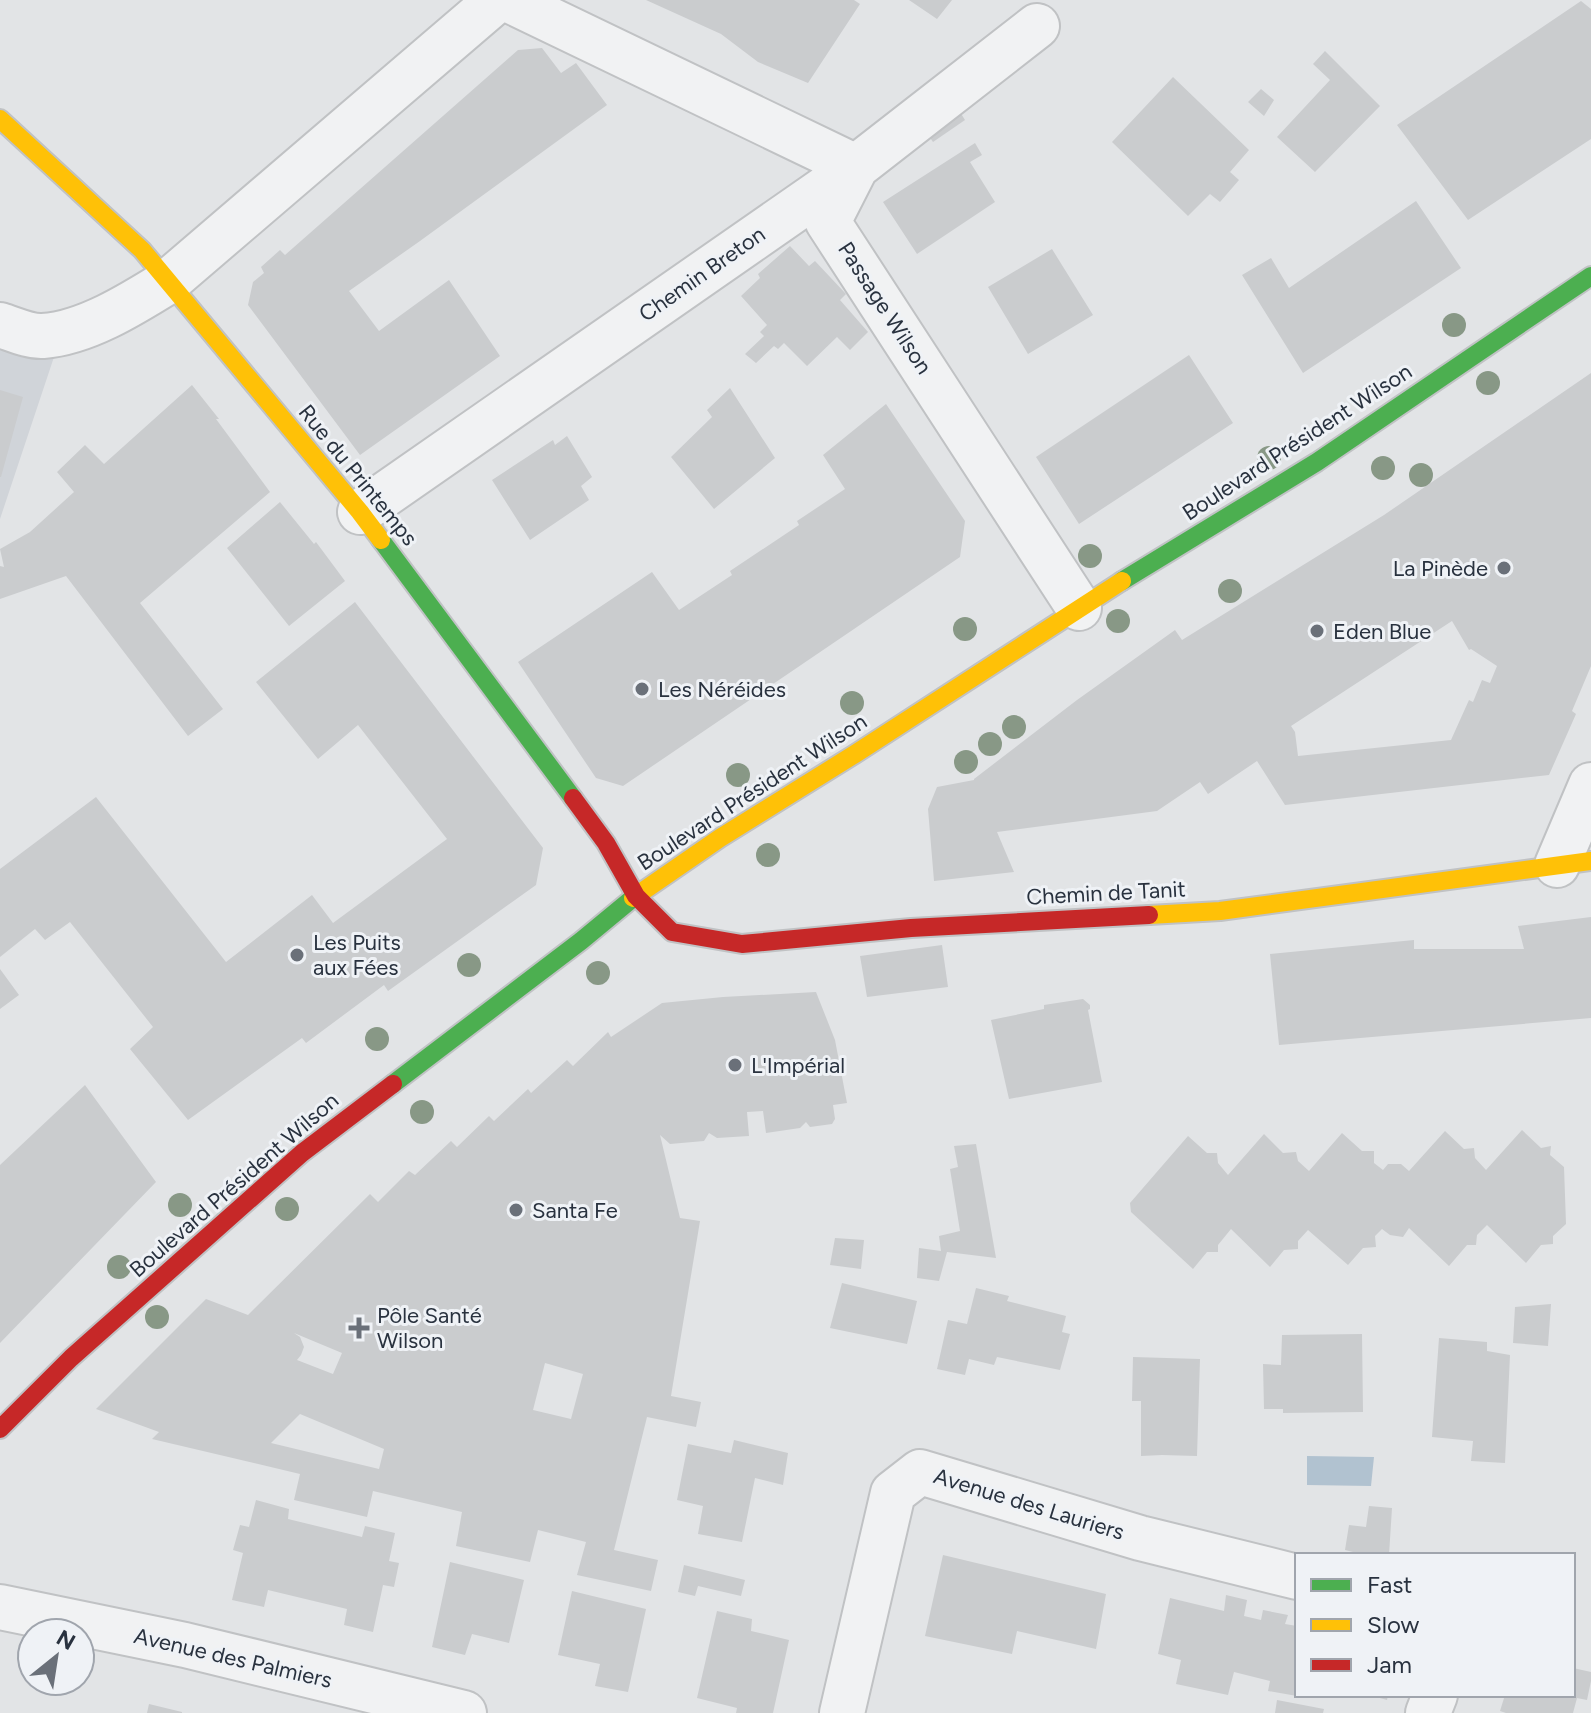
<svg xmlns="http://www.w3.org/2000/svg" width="1591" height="1713" font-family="Figtree,sans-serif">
<rect width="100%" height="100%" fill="#e2e4e6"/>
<path fill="#d0d4d9" d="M0,338L55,354L0,519Z"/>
<path fill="#b1c2d0" d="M1307,1456L1374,1457L1371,1486L1307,1485Z"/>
<path fill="#caccce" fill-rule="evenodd" d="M646,0H854L860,4L808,83L758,62L721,34Z
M909,0H952L937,19Z
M1581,1L1591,9V139L1468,220L1397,125Z
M542,48L561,73L576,63L607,105L420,241L349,291L379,331L449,280L500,356L360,455L248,305L253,282L264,273L261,267L280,250L285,255L518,50Z
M1325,51L1380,106L1315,172L1277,137L1330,80L1313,64Z
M1173,77L1249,150L1230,172L1239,180L1220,202L1210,194L1188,216L1112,142Z
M1261,89L1274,100L1264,116L1248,102Z
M955,104L965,120L933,142L922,126Z
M975,143L982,155L970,162L995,202L917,254L883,202Z
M1416,201L1461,268L1303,373L1242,275L1271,258L1289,288Z
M790,246L809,266L815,261L846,294L840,300L868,332L850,350L837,337L807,366L784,343L778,349L774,346L756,363L745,354L764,336L760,332L767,325L741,296L760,278L758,274Z
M1052,249L1093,315L1028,354L988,287Z
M1189,355L1233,423L1079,524L1036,457Z
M1591,373V666L1572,711L1576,714L1549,775L1285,805L1257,761L1208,794L1200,782L1157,811L997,832L1014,872L934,881L928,809L937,787L974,780V779L1077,700L1175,630L1182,640L1384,515ZM1452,621L1469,650L1471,649L1497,666L1490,683L1482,680L1473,702L1469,700L1451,740L1298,756L1295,732L1291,726Z
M192,385L219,419H216L270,492L140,603L223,709L188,736L66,576L0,599V566L4,567L0,549L30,532L74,492L57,472L85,445L104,464Z
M730,388L775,458L714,509L671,457L712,417L707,410Z
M0,390L23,397L1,477H0Z
M886,404L965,521L960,557L623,786L596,778L518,662L652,572L679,610L732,575L730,571L799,525L797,521L845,489L823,455Z
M567,436L592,477L581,486L589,500L530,540L492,480L553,440L555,445Z
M280,502L314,544L316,542L345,581L289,626L227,548Z
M355,602L543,848L536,885L388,991L384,985L306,1043L302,1038L188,1120L130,1049L153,1027L70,922L45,940L35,929L0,957V869L96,797L226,962L312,895L333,923L447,839L358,725L318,759L256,682Z
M1591,917V1018L1279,1045L1270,954L1414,940V949H1524L1518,926Z
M942,945L948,987L867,997L860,956Z
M0,969L19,995L0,1009Z
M816,992L835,1040L847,1103L833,1105L835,1119L832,1124L810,1127L806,1122L800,1128L766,1133L763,1111L747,1112L749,1136L717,1138L709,1133L704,1141L670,1144L660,1135L680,1218L700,1221L671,1396L701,1402L696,1427L647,1417L614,1550L658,1560L651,1591L577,1575L586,1542L538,1530L530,1562L456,1546L462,1512L373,1491L367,1517L294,1500L300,1474L152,1439L159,1432L96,1409L206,1299L248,1315L370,1194L378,1202L409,1171L415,1175L451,1141L457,1147L489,1116L494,1121L528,1089L531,1093L567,1060L573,1066L608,1032L611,1037L662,1003L723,997ZM294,1333L342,1353L333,1374L297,1360L301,1355L304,1347L300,1337ZM545,1363L583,1374L571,1419L533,1410ZM300,1414L384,1449L379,1469L271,1443Z
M1083,999L1090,1005V1009L1088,1010L1102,1082L1009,1099L991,1020L1044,1009V1005Z
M85,1085L156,1182L0,1343V1165Z
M1522,1130L1541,1148L1551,1146L1550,1155L1564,1167L1566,1224L1553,1236V1244L1541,1245L1526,1263L1487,1225L1477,1235L1476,1245H1467L1449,1266L1409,1228L1403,1237L1390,1235L1382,1229L1375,1236L1376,1247L1363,1248L1348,1265L1308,1230L1298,1241V1249L1284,1250L1270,1267L1231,1229L1218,1245V1252H1207L1193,1269L1131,1212L1130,1203L1188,1136L1207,1153H1217L1218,1163L1228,1175L1264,1134L1283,1153L1296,1152L1298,1161L1309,1171L1342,1133L1362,1151H1374V1163L1383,1170L1388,1164H1401L1409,1171L1445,1131L1464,1149L1474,1148L1475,1158L1486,1170Z
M976,1144L996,1258L947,1252L939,1281L917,1278L919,1248L941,1251L939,1236L960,1231L950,1169L958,1167L954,1146Z
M835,1238L864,1240L861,1269L830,1265Z
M842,1283L917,1301L907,1344L830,1328Z
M976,1288L1009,1296L1007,1301L1066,1316L1062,1332L1070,1334L1060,1370L997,1357L994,1365L969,1359L965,1375L937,1369L948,1320L967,1324Z
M1551,1304L1548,1346L1513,1343L1515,1307Z
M1362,1334L1363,1412L1283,1413V1409H1264L1263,1364L1281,1365L1282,1335Z
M1439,1338L1487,1342V1351L1510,1355L1505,1463L1471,1461L1473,1441L1432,1437Z
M1133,1357L1200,1359L1197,1456L1162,1455L1141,1456V1401H1132Z
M734,1440L788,1453L783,1485L755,1478L742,1542L698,1534L703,1506L677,1500L688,1444L731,1453Z
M256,1500L289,1509L288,1519L362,1537L365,1526L395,1533L389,1561L399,1563L394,1587L383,1585L373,1632L344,1625L347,1609L268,1590L264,1607L232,1600L243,1553L233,1550L240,1525L249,1527Z
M1369,1506L1392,1508L1389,1555H1365L1345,1550L1349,1525L1366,1527Z
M943,1555L1106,1594L1096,1649L1017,1631L1012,1654L925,1636Z
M450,1562L524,1580L509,1643L472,1634L465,1655L432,1647Z
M684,1565L745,1580L741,1596L698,1586L695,1596L678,1592Z
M572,1591L646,1609L628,1692L595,1686L600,1664L558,1655Z
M1226,1595L1247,1600L1244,1616L1261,1620L1263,1610L1288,1615L1285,1624L1297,1626V1696L1268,1691L1270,1681L1234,1672L1228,1695L1176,1684L1181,1660L1158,1654L1170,1598L1224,1611Z
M717,1611L752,1619L751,1631L789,1640L773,1713H736L737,1708L697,1698Z
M1573,1668L1591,1672V1681L1587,1700L1577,1698L1573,1713H1506L1500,1711L1505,1695H1573Z
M1369,1695H1388L1387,1700Z
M1277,1700L1324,1709L1323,1713H1275Z
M149,1704L182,1712V1713H147Z"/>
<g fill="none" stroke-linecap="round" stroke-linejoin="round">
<g stroke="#c0c2c4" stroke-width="48">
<path id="street" d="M509,0L856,167
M855,169L828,222L1079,608
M0,325C13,329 30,337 43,336C86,333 132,304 169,281L497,0
M360,512L856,167L1037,26
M1557,865L1591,785
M0,1607L185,1645L464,1713
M842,1713L893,1493L920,1472L1140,1538L1297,1577
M1428,1713L1435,1695"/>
</g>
<g stroke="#c0c2c4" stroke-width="22">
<path id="fast" d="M381,540L573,798
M1122,581L1317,462L1591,276
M393,1084L581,941L633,898"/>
</g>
<g stroke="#c0c2c4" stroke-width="22">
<path id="slow" d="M0,119L142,250L360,512L381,540
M633,898L720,838L855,754L1122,581
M1149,915L1220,911L1591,861"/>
</g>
<g stroke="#c0c2c4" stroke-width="22">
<path id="jam" d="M573,798L606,843L636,896L672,932L742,944L911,928L1149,915
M0,1429L71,1358L302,1153L393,1084"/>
</g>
<use href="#street" stroke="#f1f2f3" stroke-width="44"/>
<use href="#fast" stroke="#4caf50" stroke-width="18"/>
<use href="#slow" stroke="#ffc107" stroke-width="18"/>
<use href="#jam" stroke="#c62828" stroke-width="18"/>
</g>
<g fill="#889886">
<circle cx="1454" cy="325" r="12"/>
<circle cx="1488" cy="383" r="12"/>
<circle cx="1269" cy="458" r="12"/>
<circle cx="1383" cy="468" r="12"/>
<circle cx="1421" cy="475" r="12"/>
<circle cx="1090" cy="556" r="12"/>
<circle cx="1230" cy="591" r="12"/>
<circle cx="1118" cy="621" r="12"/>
<circle cx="965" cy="629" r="12"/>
<circle cx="852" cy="703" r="12"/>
<circle cx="1014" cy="727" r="12"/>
<circle cx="990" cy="744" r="12"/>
<circle cx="966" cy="762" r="12"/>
<circle cx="738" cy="775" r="12"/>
<circle cx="768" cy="855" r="12"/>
<circle cx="469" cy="965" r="12"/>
<circle cx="598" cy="973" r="12"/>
<circle cx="377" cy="1039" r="12"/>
<circle cx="422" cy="1112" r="12"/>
<circle cx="180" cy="1205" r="12"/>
<circle cx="287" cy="1209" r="12"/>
<circle cx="119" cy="1267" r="12"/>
<circle cx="157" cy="1317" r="12"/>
</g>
<g fill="#6a7079" stroke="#eff2f6" stroke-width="3">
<circle cx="1504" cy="568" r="8"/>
<circle cx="1317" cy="631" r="8"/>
<circle cx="642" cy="689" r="8"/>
<circle cx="297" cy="955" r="8"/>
<circle cx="735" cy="1065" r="8"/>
<circle cx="516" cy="1210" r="8"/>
<path d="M355 1316h8v8h8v8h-8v8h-8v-8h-8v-8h8z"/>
</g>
<g text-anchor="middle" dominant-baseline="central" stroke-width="6" stroke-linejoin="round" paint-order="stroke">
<g font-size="22" fill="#29323f" stroke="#eff2f6">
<text transform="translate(702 274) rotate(-35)">Chemin Breton</text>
<text transform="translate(885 308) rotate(57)">Passage Wilson</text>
<text transform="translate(1297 442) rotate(-33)">Boulevard Président Wilson</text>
<text transform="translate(358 475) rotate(51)">Rue du Printemps</text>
<text transform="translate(752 792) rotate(-33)">Boulevard Président Wilson</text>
<text transform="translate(1106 893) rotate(-3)">Chemin de Tanit</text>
<text transform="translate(234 1185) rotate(-41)">Boulevard Président Wilson</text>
<text transform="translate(1029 1504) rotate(17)">Avenue des Lauriers</text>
<text transform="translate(233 1658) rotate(13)">Avenue des Palmiers</text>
</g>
<g font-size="22" fill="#29323f" stroke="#eff2f6" text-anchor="start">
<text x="1488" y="568" text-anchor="end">La Pinède</text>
<text x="1333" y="631">Eden Blue</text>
<text x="658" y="689">Les Néréides</text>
<text x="313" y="942">Les Puits<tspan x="313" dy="25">aux Fées</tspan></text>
<text x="751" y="1065">L'Impérial</text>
<text x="532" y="1210">Santa Fe</text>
<text x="377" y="1315">Pôle Santé<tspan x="377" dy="25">Wilson</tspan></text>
</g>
</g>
<rect x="1295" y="1553" width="280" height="144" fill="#eff2f6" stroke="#a0a5ad" stroke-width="2"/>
<rect x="1311" y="1579" width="40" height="12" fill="#4caf50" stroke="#a0a5ad" stroke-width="2"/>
<text x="1367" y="1593" font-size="24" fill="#29323f">Fast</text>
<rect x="1311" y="1619" width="40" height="12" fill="#ffc107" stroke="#a0a5ad" stroke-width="2"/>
<text x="1367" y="1633" font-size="24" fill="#29323f">Slow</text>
<rect x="1311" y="1659" width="40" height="12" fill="#c62828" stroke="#a0a5ad" stroke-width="2"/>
<text x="1367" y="1673" font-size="24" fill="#29323f">Jam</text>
<g transform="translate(56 1657) rotate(30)"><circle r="38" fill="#eff2f6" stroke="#a0a5ad" stroke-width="2"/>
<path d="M0-6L14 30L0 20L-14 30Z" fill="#6a7079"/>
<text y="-12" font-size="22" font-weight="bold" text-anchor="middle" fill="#29323f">N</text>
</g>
</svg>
